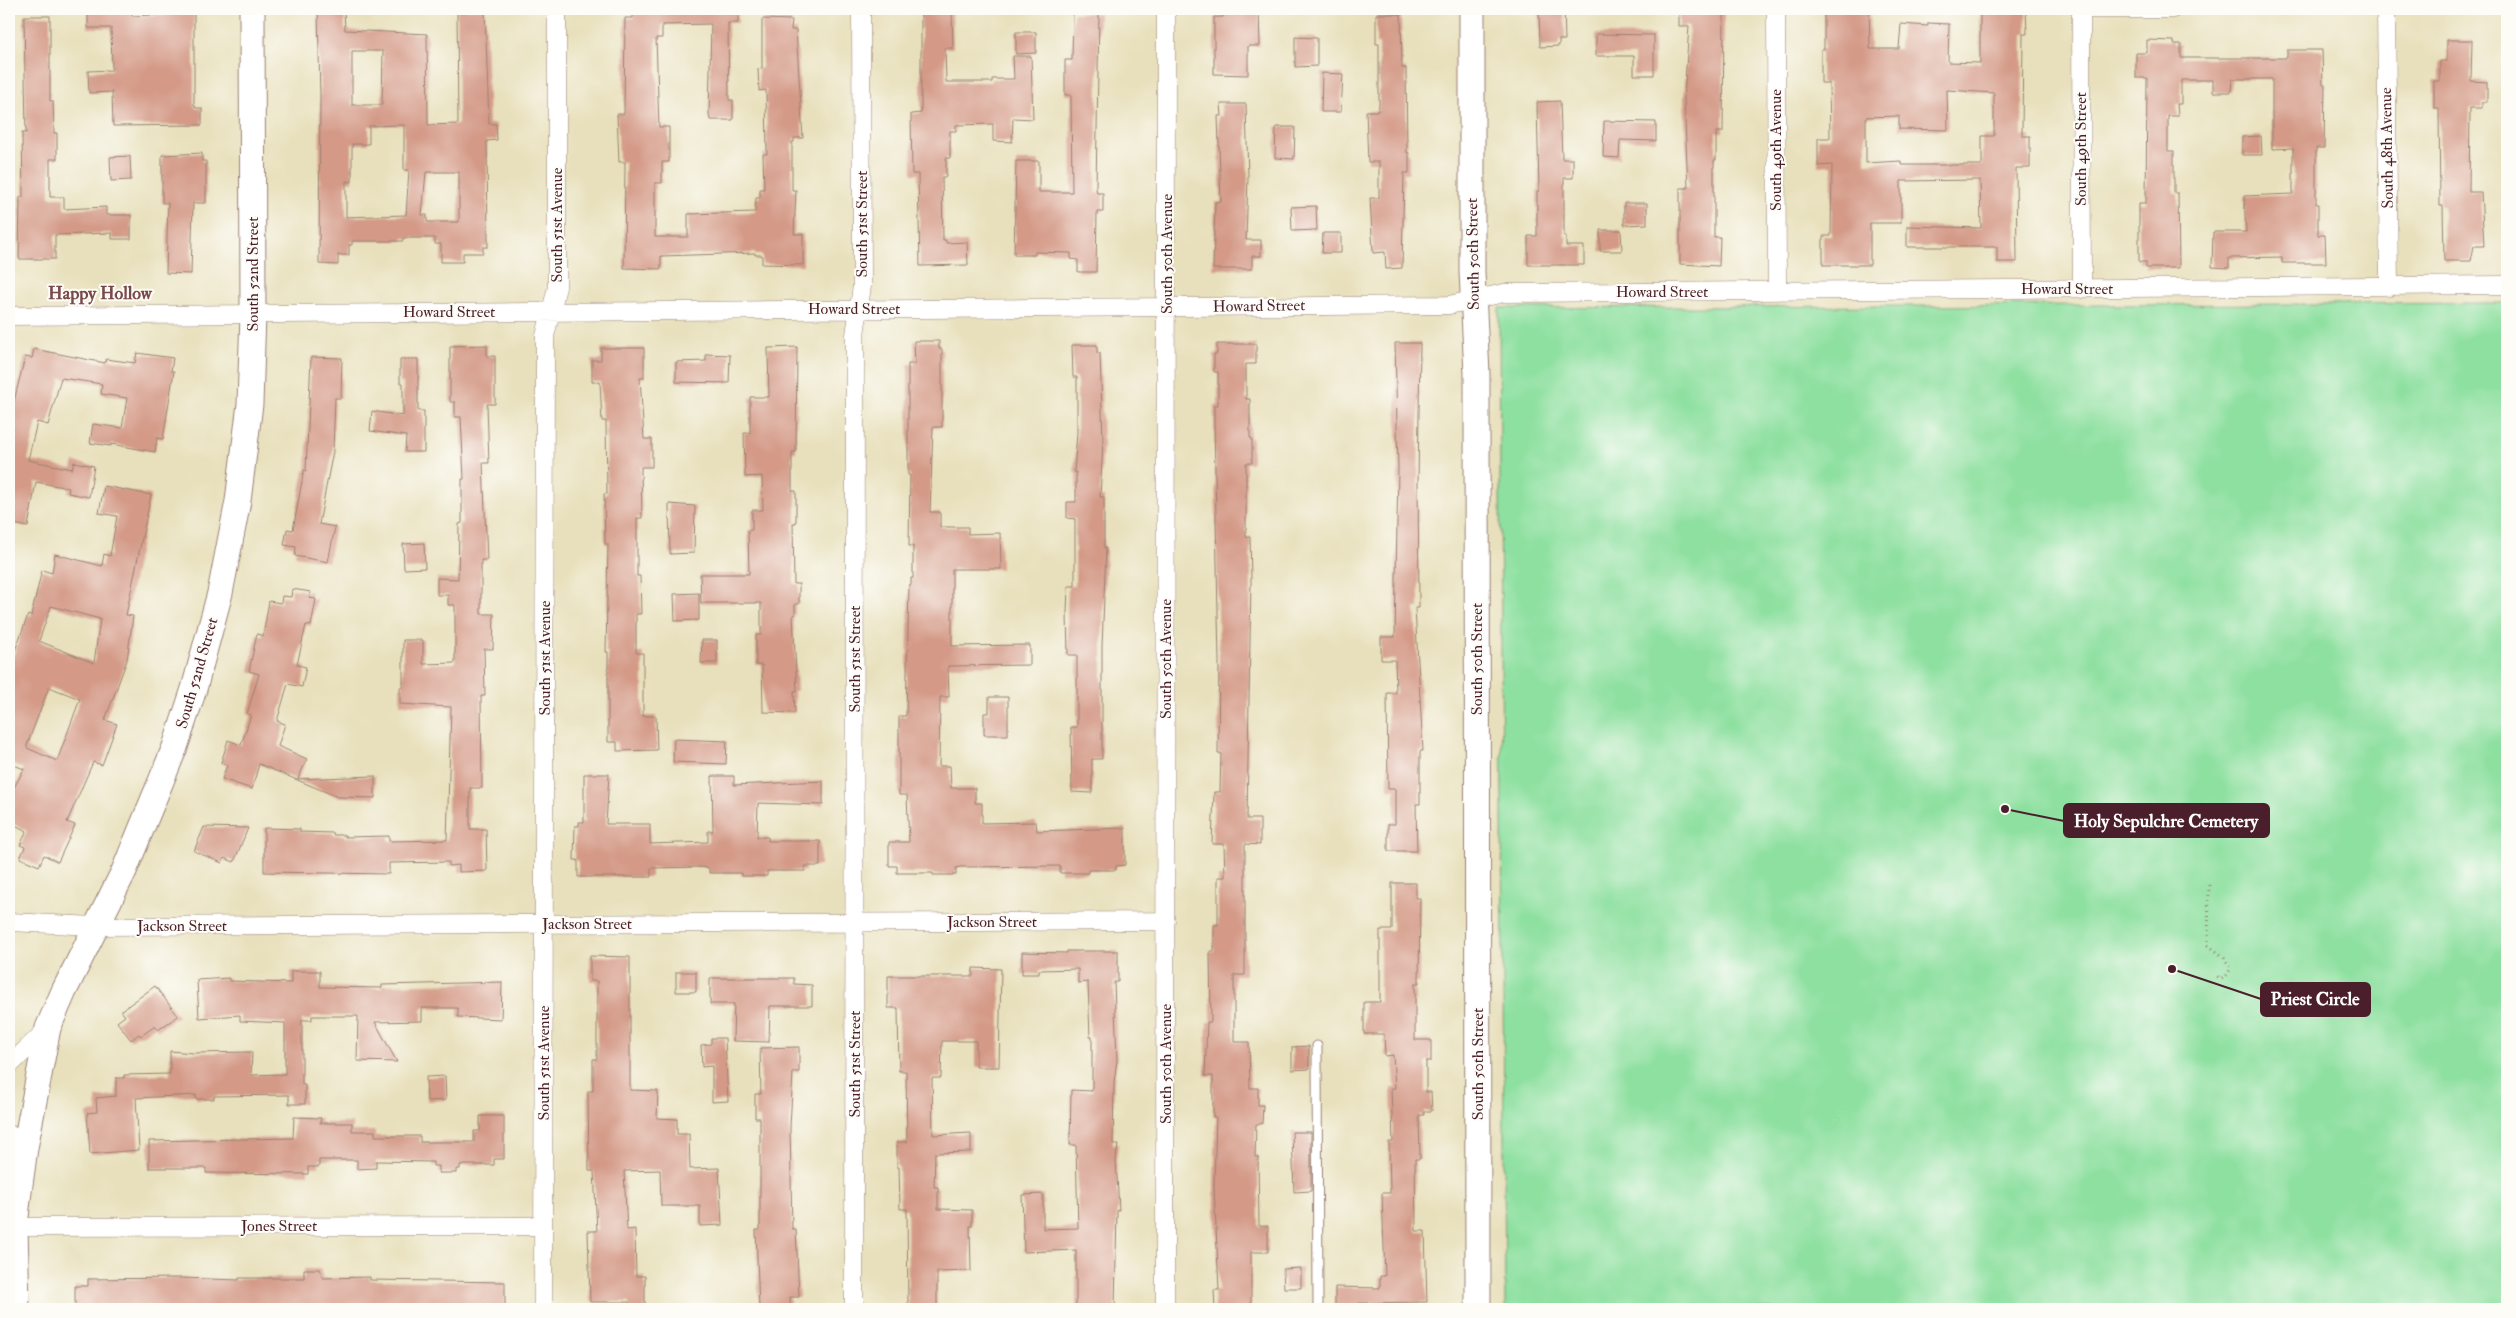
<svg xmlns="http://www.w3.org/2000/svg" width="2516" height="1318" font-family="'IM FELL Double Pica',serif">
<rect width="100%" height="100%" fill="#fdfcf7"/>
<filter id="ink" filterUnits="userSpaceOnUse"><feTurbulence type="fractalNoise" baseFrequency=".02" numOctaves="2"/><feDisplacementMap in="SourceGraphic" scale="10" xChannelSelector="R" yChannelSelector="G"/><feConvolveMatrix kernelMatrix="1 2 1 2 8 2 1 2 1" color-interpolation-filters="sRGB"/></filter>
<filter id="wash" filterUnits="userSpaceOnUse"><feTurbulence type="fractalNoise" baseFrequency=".0096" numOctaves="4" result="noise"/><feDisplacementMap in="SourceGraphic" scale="20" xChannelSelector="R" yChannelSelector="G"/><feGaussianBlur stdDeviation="1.12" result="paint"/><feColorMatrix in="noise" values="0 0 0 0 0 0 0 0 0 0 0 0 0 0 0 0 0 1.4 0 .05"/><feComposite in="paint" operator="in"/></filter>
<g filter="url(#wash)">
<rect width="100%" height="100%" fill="#e8e0bc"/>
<path fill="#8ee0a0" stroke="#6c8066" d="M2507,303V1309H1505L1499,308Z"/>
<g id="blocks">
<path fill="#d49a87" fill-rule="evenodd" d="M88,9H132V16L194,13V104L196,108H202V125L113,126L112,92L89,93L88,71L112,70L111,28H88Z
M318,9H344L345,30L427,34L428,125L458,124L457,9H485L489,124H496L497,140L487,141L488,247H483V253H463V262H441V244H435V238H403V241H352V245H349V255H338V265L319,264L320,96ZM352,51H383L382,105H352ZM404,125V170H409L406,215L346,217V181L352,182V144H369V126ZM426,172H459V222H427V215H422Z
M633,9H738V23H728L729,100H733V120H710L709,114L711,24L662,25V38H656L659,127H669V162H662V183H655V237H688V214L755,212L756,198H760V189H764L763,154H767L766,90L759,91L758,69L762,68V19L792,20L791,30H796L803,138H794V142H792V190H796L794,234H803V265L762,264V255H755V253L661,256V269L624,268L625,162H619L617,114H624L625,18H633Z
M1223,9H1259L1260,46H1248V75L1214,74V17H1223Z
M1539,9H1564L1565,40H1559V46L1540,47Z
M1824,9H1869L1870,49H1899L1901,24L1928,26V23L1949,24L1948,62L1980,63V12H1990V9H2026L2027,34H2023L2022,136H2030V168H2016L2017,262H1997V247H1907V226L1981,228L1980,180L1901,181V223H1870V265H1823V236H1831L1832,165L1818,166V138H1830L1829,83H1821V49H1824ZM1947,90L1994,93V136H1982V165H1901V161L1866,163V117L1899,116V129L1948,130Z
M921,10H952L953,48H945L946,82H992V79H1014L1013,56H1031L1033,119L1013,118L1012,142L993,141V124L956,125V131H950V158H946V177H942L943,240H946V243L967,242L968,265L920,266L918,174H912L911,114L921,113Z
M1679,10L1724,11L1723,132H1716V160H1714V237H1720L1719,266L1680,264V188H1688L1684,97L1689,26H1679Z
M1073,13H1099L1096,188L1097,193H1103V212H1097L1096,272H1078V260L1071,259V253L1035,252V255H1014L1016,161H1039V192H1072L1071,95H1065V60H1072Z
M1376,14H1401L1402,68H1406L1407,153H1409V173H1404L1402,268L1386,269L1385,252L1373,253L1370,198H1379V162H1368L1366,111H1378L1379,105V44H1376Z
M24,16H50V101H53L54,133H57V159H50V197H64V209L106,207V215H131V239H112V233L55,235V259H19L20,197H23L22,133H26Z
M1016,32H1036V53L1016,54Z
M1596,34L1654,35V75H1634V56H1596Z
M1295,37L1317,38V66L1295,67Z
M2147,40L2174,41V44H2181V58H2287V50H2322L2323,84H2325L2324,148H2316V204H2318V235H2325L2326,263H2282V257L2229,258V268L2212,267L2213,232H2246L2244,196L2293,194V148L2272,149V79H2232L2231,92H2213V80H2181V104H2177L2178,116H2168V151H2174V193H2178L2179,268H2146V262H2139V203H2146L2147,80V78H2136V53H2147Z
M2447,40H2472L2471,81L2487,82V102H2482V108H2470L2469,192H2481L2484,246H2474L2471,261H2444L2443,206H2440L2439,108H2434V81H2440V61H2447Z
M1322,73L1343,74L1341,112H1321Z
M1560,101L1562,159H1573V178H1564V236H1566V246H1584V265H1528V236H1537V191H1539L1537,102Z
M1221,104H1246L1248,178L1246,240H1261V256H1252V269H1213L1215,202H1221L1218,116H1222Z
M1604,121L1656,122V141L1620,140L1619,158L1603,157Z
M1276,127H1295L1294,159L1275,158Z
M2261,136L2262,155H2242V137Z
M202,153V161H206V203H193L191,274L166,273L168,203H162V155Z
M130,156L131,180L111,181L110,157Z
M1624,203H1647V224L1624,225Z
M1316,206L1317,230L1292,231L1291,207Z
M1600,230H1621L1622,251H1600Z
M1323,233H1341V253H1322Z
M914,341H939V349H942V427H933L930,512H940V527H968V534L1000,533L1001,569H952V646L1030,645V665L948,666L949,697H940L939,766H950L951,788H975V803H982V823L1036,822L1037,831L1125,828V865L1116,866V870H1088V873H1060V866L960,867L956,868V875H933V873H897V866H889V842H909L907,795H899V716H906L909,585H911V578H913V546H909L910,475H908V364H915Z
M1395,343H1420L1418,483L1419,608H1415L1423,751H1420V804H1416L1417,851H1388V824H1395V789H1388L1387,693H1396L1395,660H1381V637H1395L1398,467Z
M1217,344H1256V364H1246V399H1250V438H1252V463H1246V537H1250L1251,579L1247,819H1260V845L1245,844V975H1234V1042H1249L1250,1088H1258V1105H1263L1262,1124H1256L1255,1157H1258L1259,1226H1268V1252H1251V1309H1215L1214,1290H1219L1214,1186L1216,1117H1213V1076H1205L1207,1022H1211L1210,951H1214V925H1218V877H1225L1224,844H1212L1214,792H1220L1221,753H1218L1219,662L1214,422V405H1218V372H1214V354H1217Z
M487,345V356H495V404H487L489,463H483L487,560H481V614H494L493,649H484L485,696H481L482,788H470V829H486L487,871L459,872V865L449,866V862L389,863V874L264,872V828L300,829V832L333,833V835H345V837L389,836V841L447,840L451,707L400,704V687H403V640H423V664L455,663V605H448V595H437V578L458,579L459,524L462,523V479H464L461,417H455V402H450V346Z
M1072,345H1097V353H1100L1103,441L1100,497H1104V548H1106L1102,646V759H1092V793L1072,792L1071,727H1077V655H1068L1067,613L1068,586H1075V519L1067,518V502H1076V472H1074L1077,433V377H1073Z
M797,347L796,452H792V491H796V523H793L794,584H799V604H795V615H793L797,691H794L795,713L763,712L762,665H756V635H761V603H701L700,574H749L748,530H752V510H763L762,476L745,477L744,433H750V397H769L768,348Z
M601,348H644V378H640L644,439H652V467H641L642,518H637V576H640L641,614H636V653H643V716H656L657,750L617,751V742H608V652H606L608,544H605L604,494H607L606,421H602L600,382H592V360H601Z
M34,349L105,363L106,359L135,363L137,353L173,358L171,371H174L163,439L157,438L155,452L111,444V446L90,443L93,424L122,428L127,398L101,394L102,384L61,378L48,425L37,422L28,460L72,469L74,462L94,466L89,497L68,493L69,488L36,482L28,527L9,523V421L25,357L32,358Z
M706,354L730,355L729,383L676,382V362L706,361Z
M311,357L342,358L341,398H335L333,451L319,524L335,527L328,562L295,556L296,547L284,545L287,529L293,530L304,470L306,471Z
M400,359H418V411H424V452H405L406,436L370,431L372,411L403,416V383H400Z
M104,486L151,495L126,615L133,616L127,660L105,720L117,724L102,765L93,762L67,822L75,825L58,862L44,855L39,866L20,858L25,847L20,845L27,831L9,822V797L24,769L9,763V667L28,615L31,616L42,570L52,573L55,554L102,566L104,554L110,556L117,516L99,513ZM51,606L100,619L94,663L39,641ZM49,687L80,699L57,761L27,748V745Z
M669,504L695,506L694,553L670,554Z
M424,543L425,568L404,569L403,544Z
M292,589L311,592L309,598L316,599L311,626L306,625L297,665L306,667L302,687L288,684L277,721L285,724L278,746L307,759L298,779L375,776V798L338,797L259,764L252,789L222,779L227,765L221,763L228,740L241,745L251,715L247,714L259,674L249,671L257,634L263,636L269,601L281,603L282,596L291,597Z
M699,593V620L675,621L674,594Z
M702,640H717V663H701Z
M989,697H1008V735H984V713H989Z
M674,739L727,741L726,764L673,762Z
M584,774H609L606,824H650V844L708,842V831H713L712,776H734V785L823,781V805L758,803L757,837H768V841H820V866H805V871H767V876H741V873H709V868L700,867L651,868V877H578V860H574L575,826H579V822H584Z
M204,827L248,828L234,862L224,858L222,863L194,851Z
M1392,883H1416V898H1420L1419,983H1415V1040H1431V1061H1426V1092H1431L1432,1111H1424V1115H1419L1420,1159H1415L1416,1231H1425L1427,1302L1358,1303V1309H1335V1287L1380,1288V1276H1385L1382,1193H1390L1389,1142H1393L1391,1088H1395L1393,1055L1385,1056L1384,1034H1364V1002H1380V930H1392Z
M1067,951H1118V982H1114L1117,1060L1114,1082L1113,1144H1118L1116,1160L1119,1210H1117L1115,1309H1076V1250L1024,1252L1022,1195L1043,1194V1229L1078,1228L1076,1145H1070L1071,1090L1092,1091V1037H1090L1088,982L1078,983V969L1039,970V974H1022V952L1067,953Z
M590,956L630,957V1090L658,1091L657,1118L677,1119V1134H689L690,1169L719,1168L722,1225L700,1226V1206H661L660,1170L624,1171L627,1230L635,1229L636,1276H645V1309H629V1302H590L588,1231H597L594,1171H589L588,1091H593V1059H597V981H590Z
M973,968L1001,969L999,1067H976V1041H942L941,1078H932L933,1135L971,1133V1152L935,1153L934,1187H938V1209L972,1210V1226H970L971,1271L937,1272V1307H908L907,1209H900L899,1167H897V1142H907L906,1071H899L898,1008H888V976H973Z
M291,971H320V987L382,988V985L502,982L501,1019L458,1017V1008H422V1021L375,1022L397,1062L357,1061L358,1016H312V1020H302V1085H305V1104H289V1095L214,1096V1099H196V1095L136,1098L139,1150L90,1154L87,1113L97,1112L96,1098L116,1096V1078H124V1075L170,1074V1051L193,1053L252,1052L251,1075L285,1074V1023L240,1021V1015L199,1018L197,980L229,978V981L291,983Z
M676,972H696V992H676Z
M710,978H794V984L812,985V1006H770L769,1042L733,1041L734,1004H710Z
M155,986L178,1016L158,1030L155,1026L141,1036L139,1034L131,1040L117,1022L125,1016L121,1011Z
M711,1038H725L728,1101L712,1102V1066L702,1067L701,1045L711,1044Z
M1309,1046V1069L1292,1070V1047Z
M799,1047V1072H793L790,1127L792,1229H796L799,1297H790V1309H759L756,1230H760V1118H755V1094H761L760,1048Z
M445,1076L446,1100L427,1101L426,1077Z
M480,1116H504V1159H494V1165H460V1169H456V1173H439V1166H433V1162L376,1161V1168L357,1169V1160H319V1167H308V1174L206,1173V1168H149V1141L293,1138L294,1117L321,1118L320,1123H352V1131H375V1136H420V1142H474V1131H480Z
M1292,1132H1311V1191L1294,1192Z
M1301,1268V1288H1284L1283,1269Z
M304,1269H320L323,1278L370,1277V1280L505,1282V1309H471V1306L421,1307V1309H333V1307L262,1309H85V1305L75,1306V1286H88V1279L180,1278L239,1280V1278H304Z"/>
</g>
</g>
<g filter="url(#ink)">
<use href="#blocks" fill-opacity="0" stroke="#998074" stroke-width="1"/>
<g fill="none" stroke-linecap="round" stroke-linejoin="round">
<g stroke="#998074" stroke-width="11">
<path id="lane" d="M1317,1046L1318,1309"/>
</g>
<g stroke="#998074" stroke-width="19">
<path id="street" d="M1776,9L1777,291
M2081,9L2082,289
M2081,9H2173
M2386,9L2389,287
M9,316L1449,305L1504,293L2507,285
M9,922L96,926L1166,921
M9,1066L48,1028
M9,1134L25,1148
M15,1227L543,1226
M543,1309L545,336L557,287V9
M854,1309L855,335L862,286L861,9
M1165,1309L1166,9"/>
</g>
<g stroke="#998074" stroke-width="27">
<path id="secondary" d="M1472,9V272L1477,374L1478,1309
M17,1309L15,1227L18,1199L25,1148L48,1028L64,991L124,871L175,747L194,689L220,593L238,501L250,404L253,314L252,9"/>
</g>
<path stroke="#998074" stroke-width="3" stroke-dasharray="1 4" stroke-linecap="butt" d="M2209,885L2208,945L2224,957L2230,968C2229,974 2225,978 2219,978L2215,974"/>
<use href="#lane" stroke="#fff" stroke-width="9"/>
<use href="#street" stroke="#fff" stroke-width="18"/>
<use href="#secondary" stroke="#fff" stroke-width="25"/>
</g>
</g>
<g text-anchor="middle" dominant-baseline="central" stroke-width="4" stroke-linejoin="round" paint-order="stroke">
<g font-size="16" fill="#4a1f2b" stroke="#fdfcf7">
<text transform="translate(2387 148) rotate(-91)">South 48th Avenue</text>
<text transform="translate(2081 149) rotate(-90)">South 49th Street</text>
<text transform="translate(1776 150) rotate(-90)">South 49th Avenue</text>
<text transform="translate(862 224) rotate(-90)">South 51st Street</text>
<text transform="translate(557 225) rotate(-90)">South 51st Avenue</text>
<text transform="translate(1167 254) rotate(-90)">South 50th Avenue</text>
<text transform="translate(1473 254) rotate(-91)">South 50th Street</text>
<text transform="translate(253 274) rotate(-90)">South 52nd Street</text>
<text x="2067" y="289">Howard Street</text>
<text x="1662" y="292">Howard Street</text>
<text transform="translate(1259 306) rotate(-1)">Howard Street</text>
<text x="854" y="309">Howard Street</text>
<text x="449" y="312">Howard Street</text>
<text transform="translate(545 658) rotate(-90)">South 51st Avenue</text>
<text transform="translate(855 659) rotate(-90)">South 51st Street</text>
<text transform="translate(1166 659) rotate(-90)">South 50th Avenue</text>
<text transform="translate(1477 659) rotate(-90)">South 50th Street</text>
<text transform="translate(197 673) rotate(-74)">South 52nd Street</text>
<text x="992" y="922">Jackson Street</text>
<text x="587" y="924">Jackson Street</text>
<text x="182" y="926">Jackson Street</text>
<text transform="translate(544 1063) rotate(-90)">South 51st Avenue</text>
<text transform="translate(855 1064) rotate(-90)">South 51st Street</text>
<text transform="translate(1166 1064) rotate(-90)">South 50th Avenue</text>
<text transform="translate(1478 1064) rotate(-90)">South 50th Street</text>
<text x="279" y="1226">Jones Street</text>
</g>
<g font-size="18" font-weight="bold" fill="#7a4a4b" stroke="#fdfcf7">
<text x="100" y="293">Happy Hollow</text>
</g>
</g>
<path fill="none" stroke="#4a1f2b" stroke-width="2" d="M2005 809L2064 821M2172 969L2261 999"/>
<g fill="#4a1f2b" stroke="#fdfcf7" stroke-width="2">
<circle cx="2005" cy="809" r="5"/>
<circle cx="2172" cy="969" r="5"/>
</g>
<g fill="#4a1f2b" stroke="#4a1f2b" stroke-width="2">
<rect x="2064" y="804" width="205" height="33" rx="5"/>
<rect x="2261" y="983" width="109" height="33" rx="5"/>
</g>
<g font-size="18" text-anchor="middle" font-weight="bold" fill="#fff">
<text x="2166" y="827">Holy Sepulchre Cemetery</text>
<text x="2315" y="1005">Priest Circle</text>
</g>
<rect width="2516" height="1318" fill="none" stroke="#fdfcf7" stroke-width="30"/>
</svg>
